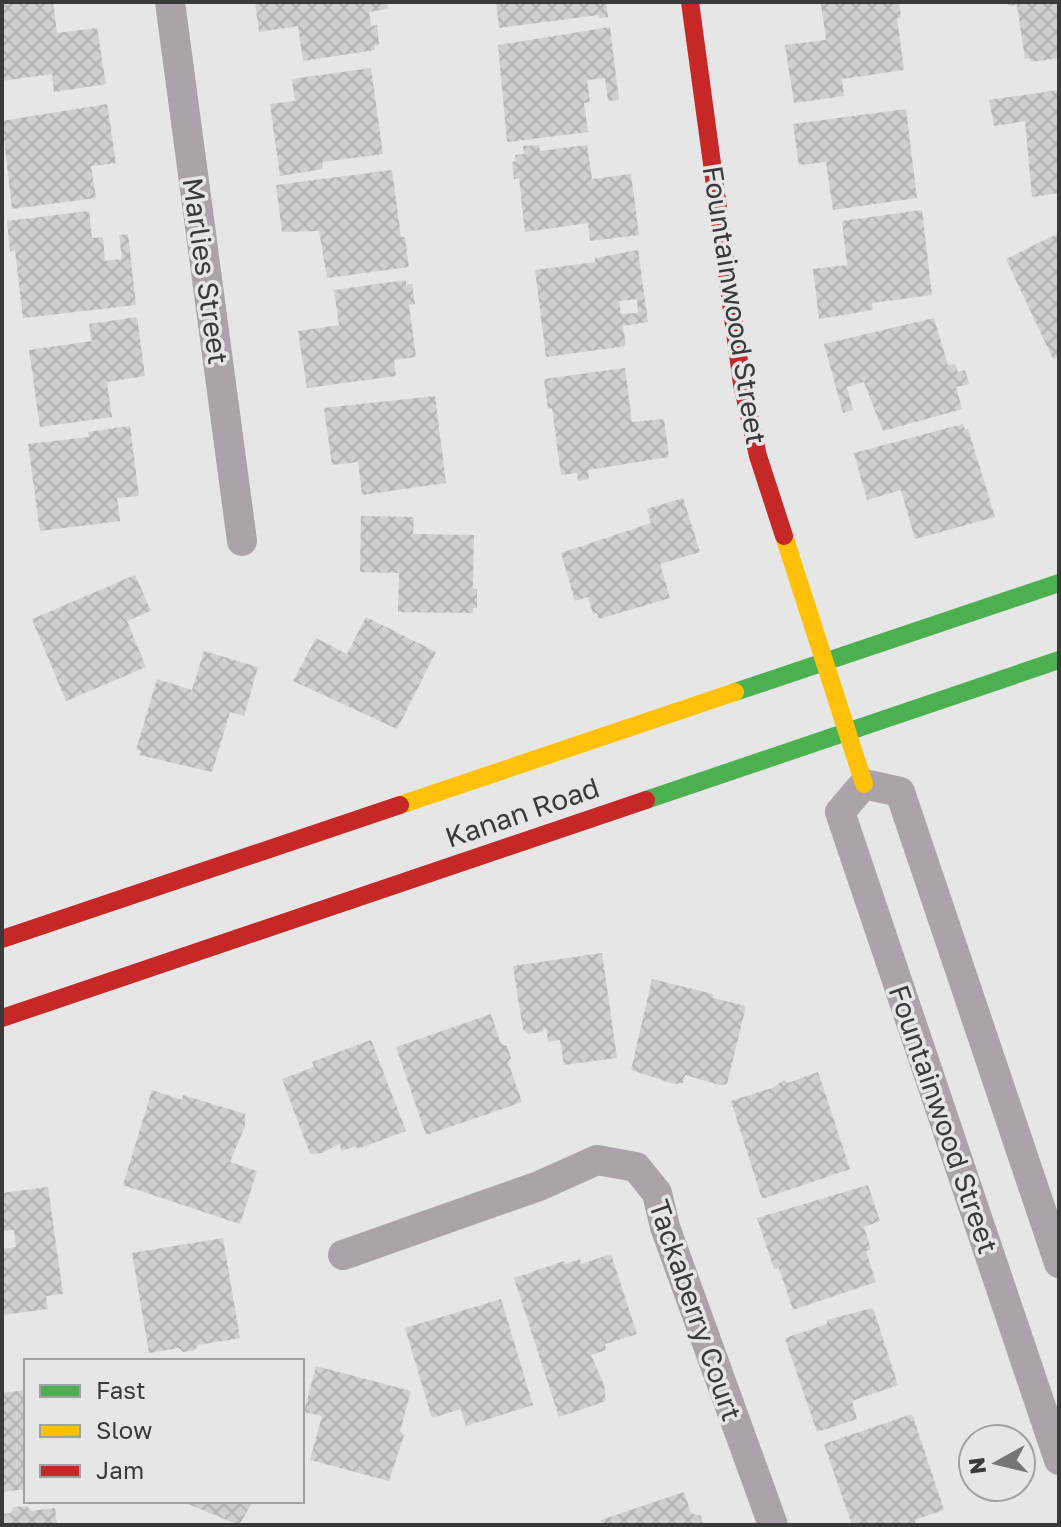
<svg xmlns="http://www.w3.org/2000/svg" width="1061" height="1527" font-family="'Golos Text',sans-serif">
<defs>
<pattern id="building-cross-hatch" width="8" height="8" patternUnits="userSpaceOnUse" patternTransform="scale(2)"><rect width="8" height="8" fill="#cfcfd0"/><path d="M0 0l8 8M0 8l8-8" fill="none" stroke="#b2b2b4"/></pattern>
</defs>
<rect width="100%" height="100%" fill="#e6e6e7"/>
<path fill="url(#building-cross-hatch)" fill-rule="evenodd" d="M21,2H53L57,33L97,28L106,84L54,92L52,74L2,81V5Z
M255,2H387L388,9L369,12L371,26L377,25L379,45L374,46L375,50L303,61L298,26L259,32Z
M496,2H606L608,17L599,18V15L499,28Z
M836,2H899L901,17L897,18L904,70L842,79L844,96L794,103L785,45L826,40L821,4Z
M1008,2H1059V58L1031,62L1030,58L1025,59L1017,5L1008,6Z
M610,27L619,100L608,101L605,78L587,80L590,102L584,103L588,132L507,142L498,45Z
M371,68L383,154L322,162L323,169L280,176L270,104L295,101L292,79Z
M1059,90V193L1032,197L1025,121L994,126L989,100Z
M107,104L116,163L91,166L96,198L12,209L2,121Z
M906,109L917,198L833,210L826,162L799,165L793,124Z
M539,145L540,151L587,145L592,179L631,174L639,235L590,241L588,223L525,232L519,178L514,179L512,162L516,161L515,155L524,154L523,146Z
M392,170L401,237H405L409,267L327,278L319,231L282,232L276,185Z
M922,210L932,295L872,303L873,310L819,319L813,269L847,265L842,221Z
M89,211L92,238L103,237L105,261L122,259L119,235L128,234L136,305L23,318L15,251H10L7,221Z
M1059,233V356L1053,359L1006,259Z
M638,250L648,322L623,326L626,346L546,357L535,270L595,262V258ZM637,299L638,313L621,314L619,301Z
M406,280V285L412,284L415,304L409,305L416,357L394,360L396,376L307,388L298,331L339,325L334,290Z
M137,317L145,376L107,382L112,417L40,427L29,350L92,341L89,324Z
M934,318L948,365L955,364L958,372L965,370L969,384L956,387L962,409L883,431L864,382L847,387L853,410L843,413L824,344Z
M625,368L632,422L664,419L669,457L588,470L589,479L578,481L577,473L561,475L552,408L548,409L544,379Z
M435,396L446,483L362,495L358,462L332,465L324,408Z
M963,424L965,430L968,429L995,517L915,539L901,490L867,500L854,453Z
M130,426L139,496L117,498L120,521L40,531L28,444L89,437L88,432Z
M683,498L700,552L660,564L670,598L599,619L597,613L593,614L588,597L575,601L561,553L651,523L647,509Z
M361,516L414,517L413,534L474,535L473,589H477V608H473V613L398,612L399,573L360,572Z
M135,575L151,611L127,621L146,667L66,701L32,619Z
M366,617L436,652L397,729L293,681L316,638L347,654Z
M204,651L258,667L244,716L230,712L212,772L139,755L141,751L136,750L157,679L192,690Z
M602,953L617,1058L564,1065L560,1040L548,1042L546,1027L542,1032L528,1034L523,1029L513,966Z
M652,979L713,994V998L746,1006L727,1084L720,1085L685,1075L683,1083L674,1084L631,1070Z
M491,1014L501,1044L507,1046L511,1058L508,1062L522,1102L426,1135L396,1047Z
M371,1040L406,1131L357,1149L356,1146L342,1151L339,1144L322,1153L310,1154L282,1079L314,1067L312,1062Z
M818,1072L850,1169L762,1199L731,1101L772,1088L784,1080L788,1083Z
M152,1090L182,1100L183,1095L245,1114V1126L230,1162L257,1171L240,1224L123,1185Z
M868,1185L880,1221L864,1227L871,1249L866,1251L876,1282L793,1310L779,1268L774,1269L757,1218Z
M48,1187L63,1294L46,1296L48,1309L2,1315V1249L16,1247L14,1230L2,1231V1193Z
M223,1238L240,1338L198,1345L195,1350L183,1352L179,1348L149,1353L132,1253Z
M611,1254L637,1334L605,1344L606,1350L591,1355L604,1385L606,1401L559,1417L514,1278L564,1261L565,1264L580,1259L581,1264Z
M501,1299L533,1405L466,1426L461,1409L432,1418L405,1328Z
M873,1308L898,1385L852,1401L857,1419L817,1432L785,1338L827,1324V1320Z
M316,1366L411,1391L400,1431L404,1435L389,1481L310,1460L322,1416L304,1412Z
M26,1390V1489L2,1492V1393Z
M912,1414L944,1510L917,1519L914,1525H852L824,1444Z
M684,1492L691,1513L701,1516L703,1525H602L601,1520Z
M181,1501H253L239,1525Z
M27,1506L31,1511L55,1508L57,1525H2V1514L11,1513L14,1507Z"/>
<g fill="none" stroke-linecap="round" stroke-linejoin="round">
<path stroke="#aaa3aa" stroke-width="30" d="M170,2L242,541
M343,1255L539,1186L597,1160L636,1167L657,1193L665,1227L773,1525
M1059,1263L900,792L864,784L840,812L1059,1460"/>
<path stroke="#4caf50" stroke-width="18" d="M735,692L1059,583
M646,800L1059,660"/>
<path stroke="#ffc107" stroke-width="18" d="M784,536L864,784
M400,805L735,692"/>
<path stroke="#c62828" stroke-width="18" d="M690,2L742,384L758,456L784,536
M2,939L400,805
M2,1018L646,800"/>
</g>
<g text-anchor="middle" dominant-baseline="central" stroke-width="7" stroke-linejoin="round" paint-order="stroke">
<g font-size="28" fill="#3a3a3b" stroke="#e6e5e8">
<text transform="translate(206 271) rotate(82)">Marlies Street</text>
<text transform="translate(735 305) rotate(81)">Fountainwood Street</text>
<text transform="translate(522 812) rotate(-19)">Kanan Road</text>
<text transform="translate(944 1119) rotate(71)">Fountainwood Street</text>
<text transform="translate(696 1310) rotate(71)">Tackaberry Court</text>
</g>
</g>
<rect width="1061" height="1527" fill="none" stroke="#3a3a3b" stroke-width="8"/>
<rect x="24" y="1359" width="280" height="144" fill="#e6e5e8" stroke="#a1a1a3" stroke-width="2"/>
<rect x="40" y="1385" width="40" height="12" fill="#4caf50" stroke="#a1a1a3" stroke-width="2"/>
<text x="96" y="1399" font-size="24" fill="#3a3a3b">Fast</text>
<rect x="40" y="1425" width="40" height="12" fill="#ffc107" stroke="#a1a1a3" stroke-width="2"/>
<text x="96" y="1439" font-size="24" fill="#3a3a3b">Slow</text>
<rect x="40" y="1465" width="40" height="12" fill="#c62828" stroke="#a1a1a3" stroke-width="2"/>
<text x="96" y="1479" font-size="24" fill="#3a3a3b">Jam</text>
<g transform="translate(997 1463) rotate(262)"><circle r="38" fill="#e6e5e8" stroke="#a1a1a3" stroke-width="2"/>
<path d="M0-6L14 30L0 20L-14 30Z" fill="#767677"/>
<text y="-12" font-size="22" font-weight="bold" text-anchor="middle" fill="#3a3a3b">N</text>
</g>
</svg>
